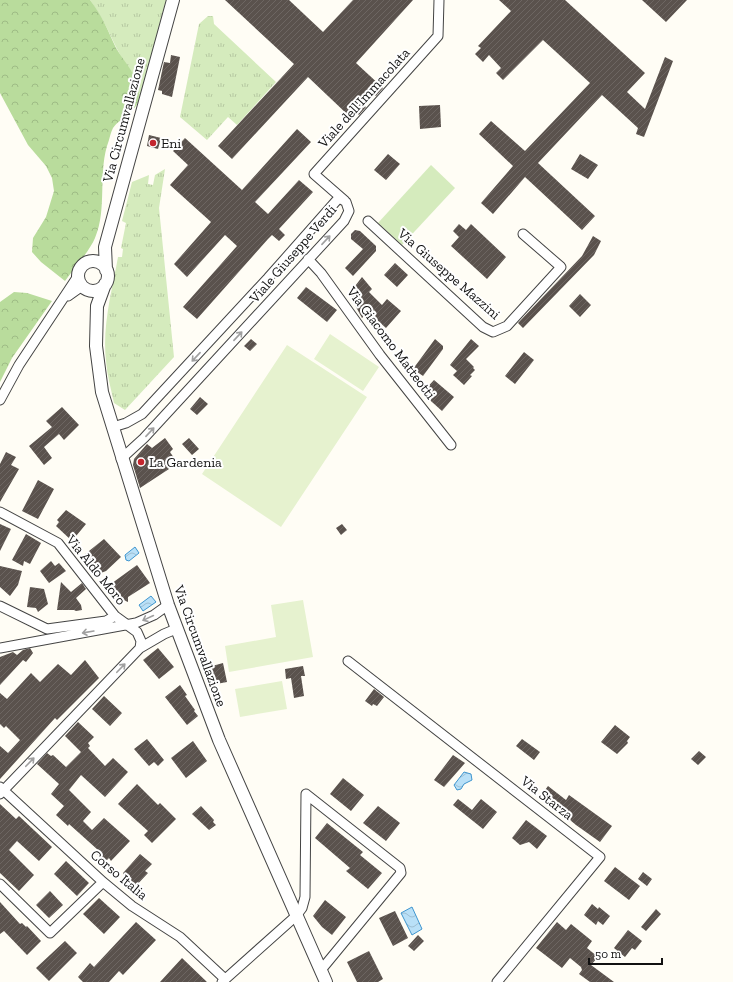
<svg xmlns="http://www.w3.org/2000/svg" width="733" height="982" font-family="'Zilla Slab',serif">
<defs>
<pattern id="grass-tufts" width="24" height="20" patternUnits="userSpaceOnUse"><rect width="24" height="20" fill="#d5ebbd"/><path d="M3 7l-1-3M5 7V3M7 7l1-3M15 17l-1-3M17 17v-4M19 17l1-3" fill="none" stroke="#b6c8a1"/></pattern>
<pattern id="forest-crowns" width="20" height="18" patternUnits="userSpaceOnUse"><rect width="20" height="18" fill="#b9dc9c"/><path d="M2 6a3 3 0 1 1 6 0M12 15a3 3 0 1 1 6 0" fill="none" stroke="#9ebc85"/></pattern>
<pattern id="water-waves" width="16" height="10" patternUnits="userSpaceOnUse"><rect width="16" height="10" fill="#b9e0f7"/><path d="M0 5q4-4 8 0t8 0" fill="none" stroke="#9ebfd3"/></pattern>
<pattern id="building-hatch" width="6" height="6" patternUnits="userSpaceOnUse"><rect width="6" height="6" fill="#5a524d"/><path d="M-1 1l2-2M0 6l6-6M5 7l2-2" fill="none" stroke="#6d6662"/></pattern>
</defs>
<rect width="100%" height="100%" fill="#fffdf5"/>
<path fill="url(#grass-tufts)" d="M90,0H166L140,97C136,74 126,67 116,47C108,30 101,15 90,0Z
M208,16H213L214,24L276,82L237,125L228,117L207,140L180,117L199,24Z
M165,169L159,208L174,357L125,410L114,403C111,389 107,375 106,361C102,326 112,291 118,257H122L123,249L121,248L126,223L122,221L132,182L149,175L148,184L153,185L155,175Z"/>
<path fill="url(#forest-crowns)" d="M0,0H90C102,15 108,31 116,48C125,63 140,78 139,96C139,111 120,118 113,128C111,132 110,136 109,140C97,171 108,208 95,238C89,252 74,268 65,281L41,262L32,252L33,238L46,217L54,191L52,178L46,166L28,145L0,93Z
M14,292L27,293L52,301L12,358L0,382V302Z"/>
<path fill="#d5ebbd" d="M431,165L455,188L402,245L378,223Z"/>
<path fill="#e6f2cf" d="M330,334L379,367L363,391L314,359Z
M287,345L367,397L281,527L202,474Z
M303,600L313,657L229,672L225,646L276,637L271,605Z
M282,681L287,709L240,717L235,689Z"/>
<path fill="url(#water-waves)" stroke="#3f96cf" d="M135,547L139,553L129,561L126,560L125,555Z
M151,596L156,602L143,611L139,605Z
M464,772L471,774L472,780L464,784L461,789L457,790L454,785Z
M412,907L422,929L412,935L401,913Z"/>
<path fill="url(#building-hatch)" d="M225,0H289L323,32L353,0H413L356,63L383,88L376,96L370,91L360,102L366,107L359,115L353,109L348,115L308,77L232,159L218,146L294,64Z
M499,0H565L645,73L627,92L645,109L665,57L673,61L644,137L636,134L638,128L602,95L538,163L595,216L582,230L525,177L493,214L481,203L513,166L479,134L491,121L525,151L590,83L543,40L503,80L496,73L501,68L489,55L483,62L475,54L481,48L478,46L511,11Z
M642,0H687L666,22Z
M171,55L180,57L172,97L162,94V91L158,90L164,62L170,63Z
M440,105L441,127L420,129L419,106Z
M297,129L311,142L255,202L268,214L299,180L313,192L279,229L285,235L279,241L272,235L268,239L197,319L183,307L237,246L225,235L187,277L174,264L211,222L170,185L188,165L173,151L185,138L242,190Z
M149,135L161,138L158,149L147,146Z
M388,154L400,164L386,180L374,170Z
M580,154L598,165L588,179L571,169Z
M459,224L466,230L471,224L506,257L487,279L451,246L459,237L453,231Z
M355,230L360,231L376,246V251L353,276L345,268L363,249L351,239V234Z
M593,236L601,241L594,255L523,328L518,323L582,256Z
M395,263L408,275L397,287L384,275Z
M362,277L372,289L369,292L382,305L387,299L401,311L386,328L368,312L362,318L349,294Z
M306,287L337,310L327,322L297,298Z
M580,294L591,305L580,317L569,306Z
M251,339L257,344L250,351L244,346Z
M435,339L443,346V349L423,376L413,369Z
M471,339L479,346L466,359L474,367L473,368L475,370L470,375L472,376L464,385L453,375L457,371L450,365Z
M524,352L534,360L515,384L505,376Z
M434,380L454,397L442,411L422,393Z
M200,397L208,404L197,415L190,409Z
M62,407L79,425L64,440L59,434L44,447L52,458L44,465L29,446L52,427L46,421Z
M165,438L173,449L170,452L174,458L165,464L169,469L140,488L133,465L134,459L147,444L152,448Z
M189,438L199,449L192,455L182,444Z
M6,452L16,457L11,465L19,469L0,502V464Z
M38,480L54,489L38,519L22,511Z
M66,510L86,524L72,541L56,526L59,522L57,520Z
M0,524L11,529L0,551Z
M342,524L347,530L341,535L336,528Z
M26,534L41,543L30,564L24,561L23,566L12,560Z
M104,539L121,557L106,571L96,575L84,555Z
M51,561L55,566L59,563L66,571L49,583L40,571Z
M137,565L150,583L128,597V602L119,598L117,600L108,586Z
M0,566L22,571L18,585L10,596L0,587Z
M61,582L71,592L82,583L86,589L76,598L81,605L82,610L76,611L74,610H57Z
M30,587L44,589L48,604L38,612L36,608L27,607Z
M30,648L33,653L26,662L23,660L0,685V657L13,652L17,655L23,650Z
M158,648L174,667L159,679L143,660Z
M85,660L99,678L57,720L55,718L0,779V746L8,753L20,740L6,726L4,728L0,724V693L7,699L31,673L40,682L58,664L71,675Z
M223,663L227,682L211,685L205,668Z
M303,666L305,676H301L304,696L294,698L291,678L286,679L285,669Z
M180,685L187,695L185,696L195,710L194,711L198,716L187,725L165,697Z
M374,689L384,697L377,706L373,704L372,706L365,701Z
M104,696L122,713L110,726L92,709Z
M78,722L94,737L88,743L90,746L88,748L105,766L113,758L128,772L105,797L81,775L69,790L91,812L83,821L92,830L104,818L130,841L111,861L109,858L105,862L95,852L98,850L69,824L68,826L56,815L64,806L51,794L59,784L37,764L47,753L51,756L53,755L66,767L81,752L65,736Z
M615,725L630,737L627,741L628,743L617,754L601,742Z
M147,739L164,760L158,766L154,762L149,766L134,749Z
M522,739L540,752L534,760L516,746Z
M193,741L207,761L186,778L171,758Z
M699,751L706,757L698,765L691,759Z
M453,755L465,763L444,787L434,780Z
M343,778L364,795L351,811L330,794Z
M137,784L158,805L160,803L176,819L152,843L144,835L148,831L118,804Z
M548,786L566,800L569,795L612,826L600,842L576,825L570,820L569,822L562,816L564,814L540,797Z
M458,799L472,810L481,799L497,812L483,829L453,805Z
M0,804L16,819L19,816L52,847L39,861L17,841L9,850L34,875L19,891L0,873Z
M201,806L214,820L213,822L216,825L209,830L192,814Z
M378,806L400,823L386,841L363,823Z
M526,820L547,836L537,849L529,842L520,845L512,838Z
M327,823L363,852L360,855L382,873L368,889L346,871L350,868L315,838Z
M140,854L152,864L145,871L148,873L134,888L125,879L123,873Z
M66,861L89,883L77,896L54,874Z
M615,867L640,886L629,900L604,881Z
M643,872L652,879L647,886L638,879Z
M50,891L63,905L49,918L36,905Z
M99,898L120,917L104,934L83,914Z
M325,900L346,917L332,935L322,927L313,916Z
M0,902L20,924L22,923L26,927L27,926L41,941L27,955L4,931L0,934Z
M592,904L598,909L599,907L610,916L603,925L598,921L596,925L584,915Z
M656,909L661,914L646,931L641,927Z
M395,911L408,938L393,946L379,918Z
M136,922L156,940L123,975L119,971L109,982H83L78,977L90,963L94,967Z
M557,922L566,930L571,924L592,941L587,948L598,957L591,965L614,982H590L579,974L582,970L581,967L570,958L562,968L536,948Z
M628,930L642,941L635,950L632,948L625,957L614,948Z
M418,935L424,941L414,951L408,946Z
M65,941L77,953L49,981L36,968Z
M369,951L383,979L378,982H357L347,962Z
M182,958L207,982H160Z"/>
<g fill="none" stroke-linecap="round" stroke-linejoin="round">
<g stroke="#444" stroke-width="11">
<path id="minor" d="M345,201L314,174L438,36L439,0
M368,221L483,327L493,332L507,326L561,267L523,234
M308,259L321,273L380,355L451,445
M68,296L82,286
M0,400L19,365L78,276
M113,427L126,423L142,414L268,278L337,200L341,199L346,202L349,211L344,221L144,438L121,459
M0,512L58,543L115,616L137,632L141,641L140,648
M0,606L47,629L106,621L115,616
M0,648L136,623L154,615L168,605
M348,661L600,857L497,982
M0,787L103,882L132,906L180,937L225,979
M0,794L140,648L164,634L176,629
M306,794L400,868L401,873L321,970
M0,884L50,933L103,882
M222,982L296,916L302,908L305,897L306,794"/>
</g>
<g stroke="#444" stroke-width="14">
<path id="tertiary" d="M78 276a15 15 0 1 1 30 0a15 15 0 1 1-30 0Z
M106,270L105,247L173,0
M105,284L97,306L96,346L102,392L168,605L219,740L326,982"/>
</g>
<use href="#minor" stroke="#fff" stroke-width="9"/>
<use href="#tertiary" stroke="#fff" stroke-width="12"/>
</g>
<defs><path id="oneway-shaft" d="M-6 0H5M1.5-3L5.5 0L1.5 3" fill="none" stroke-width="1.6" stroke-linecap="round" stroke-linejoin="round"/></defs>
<g stroke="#a0a0a0">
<use href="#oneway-shaft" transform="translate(326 240) rotate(-47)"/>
<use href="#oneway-shaft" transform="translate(238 336) rotate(-47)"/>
<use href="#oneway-shaft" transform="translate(196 357) rotate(133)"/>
<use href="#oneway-shaft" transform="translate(150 432) rotate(-47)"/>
<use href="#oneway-shaft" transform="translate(148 618) rotate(155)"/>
<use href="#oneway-shaft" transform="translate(88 632) rotate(170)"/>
<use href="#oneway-shaft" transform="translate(121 668) rotate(-46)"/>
<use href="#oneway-shaft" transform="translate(30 762) rotate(-46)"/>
</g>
<g fill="#c4262e" stroke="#fff" stroke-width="1.5">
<circle cx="153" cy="143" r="4"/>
<circle cx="141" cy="462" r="4"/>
</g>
<g text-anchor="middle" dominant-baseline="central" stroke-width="4" stroke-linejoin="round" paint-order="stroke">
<g font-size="14" fill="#111" stroke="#fff">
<text transform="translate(364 98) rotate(-48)">Viale dell'Immacolata</text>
<text transform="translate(124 120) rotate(-75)">Via Circumvallazione</text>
<text transform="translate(293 254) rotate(-49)">Viale Giuseppe Verdi</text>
<text transform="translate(449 274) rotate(41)">Via Giuseppe Mazzini</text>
<text transform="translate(391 343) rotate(53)">Via Giacomo Matteotti</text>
<text transform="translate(96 570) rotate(51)">Via Aldo Moro</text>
<text transform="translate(200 646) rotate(70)">Via Circumvallazione</text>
<text transform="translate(547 798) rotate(38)">Via Starza</text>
<text transform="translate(119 875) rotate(40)">Corso Italia</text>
</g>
<g font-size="14" fill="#111" stroke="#fff" text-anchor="start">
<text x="161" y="143">Eni</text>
<text x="149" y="462">La Gardenia</text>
</g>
</g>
<path d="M589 958v6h73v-6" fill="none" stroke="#111111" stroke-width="2"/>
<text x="595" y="958" font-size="12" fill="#111111" stroke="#ffffff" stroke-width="3" paint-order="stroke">50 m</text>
</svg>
